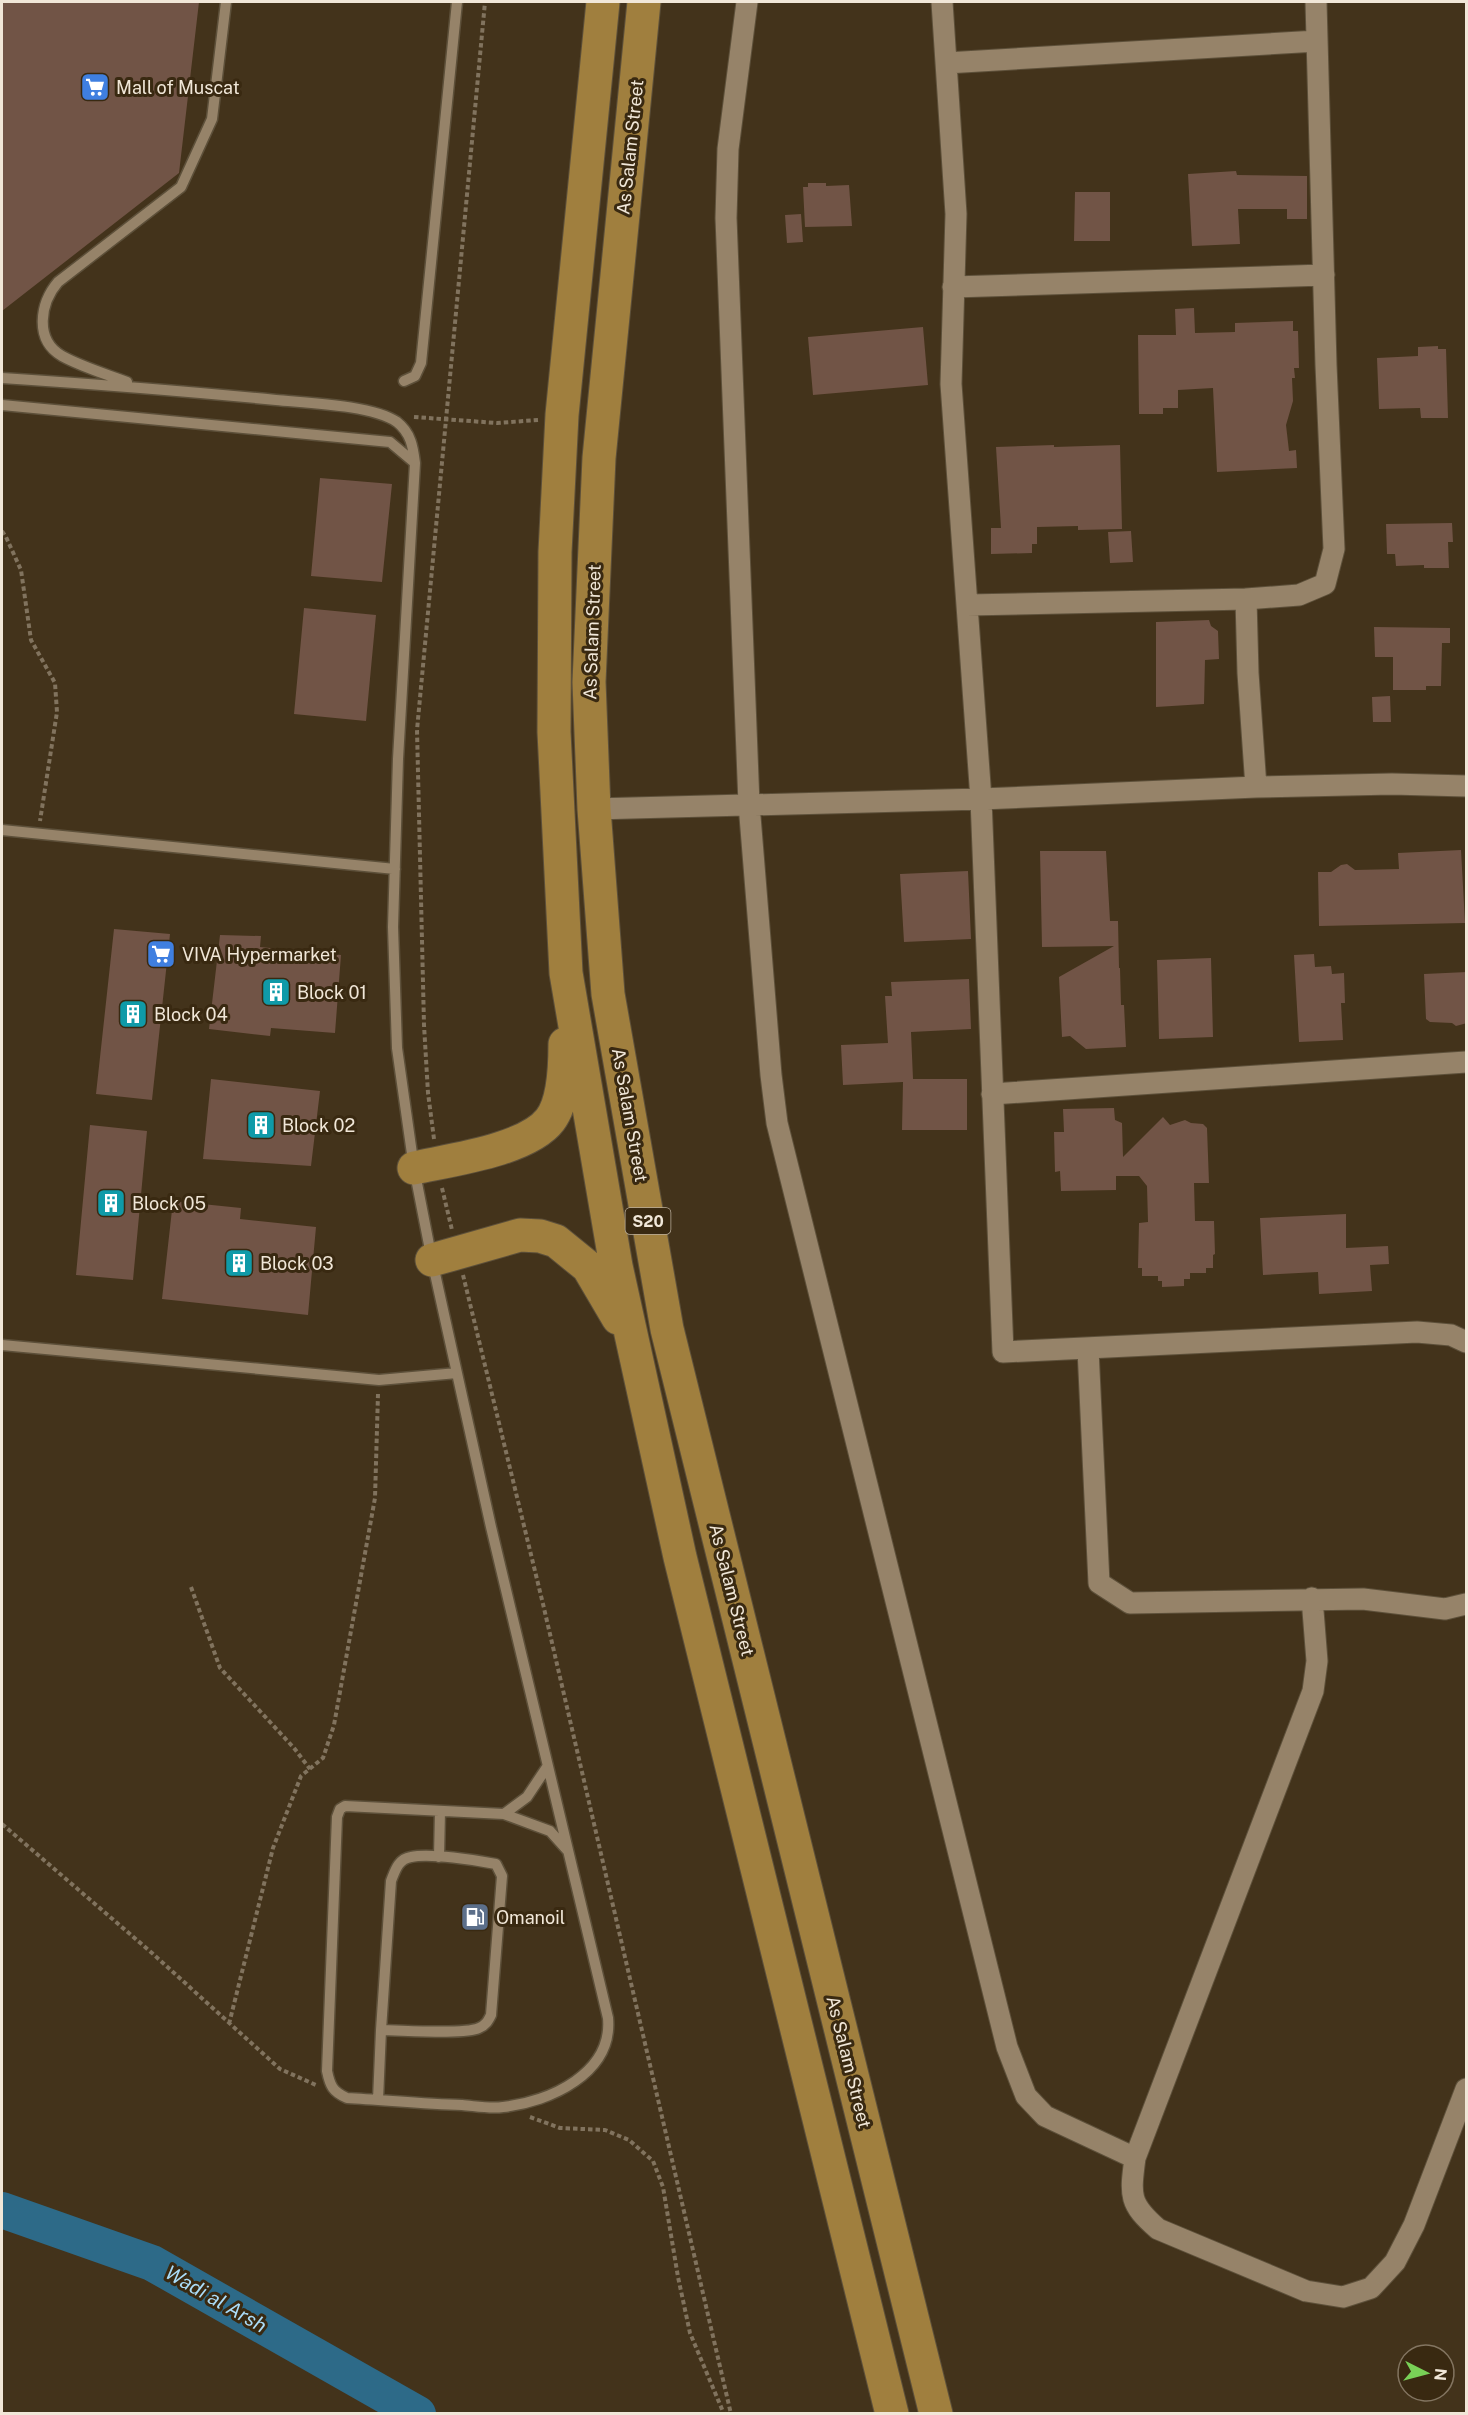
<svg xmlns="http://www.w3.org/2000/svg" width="1468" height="2415" font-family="'Public Sans',sans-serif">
<rect width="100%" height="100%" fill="#43331b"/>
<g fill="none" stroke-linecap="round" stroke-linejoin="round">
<path stroke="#2d6a88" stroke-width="36" d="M2,2210L152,2263L418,2414"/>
</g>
<path fill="#715446" d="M2,2H199L179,173L2,311Z
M1236,171L1237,175L1307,176V219H1287V209H1238L1240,244L1192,246L1188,174Z
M808,183H826V186L849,185L852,226L805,227L803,187H808Z
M1075,192H1110V241H1074Z
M801,214L803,242L787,243L785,215Z
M1194,308L1195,333L1235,332V323L1293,321V331H1298L1299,368H1294L1295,378H1292L1293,401L1286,425L1289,451L1296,450L1297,468L1217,472L1213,388L1178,390V408H1163V414H1139L1138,335H1176L1175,309Z
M923,327L928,385L813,395L808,337Z
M1438,346V349H1446L1448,418H1421L1420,408L1379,409L1377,358L1418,356V347Z
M1054,445V447L1120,445L1122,529L1078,530V526L1037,527V544H1032V553L991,554V528H1001L996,447Z
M320,478L392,484L382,582L311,576Z
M1452,523L1453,542H1448L1449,568H1424V565L1396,566L1395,554H1387L1386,524Z
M1131,531L1133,562L1110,563L1108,532Z
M304,608L376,615L366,721L294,714Z
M1209,620L1211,626L1218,631L1219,659L1205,660L1204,704L1156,707V622Z
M1374,627L1450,628V643H1442L1441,686H1426V690H1393V657H1375Z
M1390,696L1391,722H1373L1372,697Z
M1461,850L1465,923L1319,926L1318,872H1331L1341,865L1347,864L1355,870L1399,869L1398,853Z
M1040,851H1106L1110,921H1118L1119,968H1120L1121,1005H1124L1126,1047L1086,1049L1070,1036L1062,1037L1059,977L1114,946L1042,947Z
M968,871L971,939L904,942L900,874Z
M114,929L170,934L152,1100L96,1094Z
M220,935L261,936L260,947L341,955L335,1033L271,1028L270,1036L209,1029Z
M1314,954L1315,967L1331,966L1332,974L1344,973L1345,1003H1341L1343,1040L1299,1042L1294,955Z
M1211,958L1213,1037L1159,1039L1157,960Z
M1467,972V1023L1456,1026L1452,1023L1430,1022L1426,1019L1424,974Z
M969,979L971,1029L911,1032L913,1079H967V1130H902L903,1082L843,1085L841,1045L888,1043L885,996H892L891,982Z
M211,1079L320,1091L311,1166L203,1159Z
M1114,1108L1115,1120L1122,1123L1123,1157L1163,1117L1170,1125L1185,1120L1191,1123L1203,1124L1207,1128L1209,1183H1194L1195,1221H1214L1215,1254L1213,1255V1268H1206V1273H1190V1279H1184V1286L1162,1287V1281H1158V1276H1142V1268H1138L1139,1223L1148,1222L1147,1186L1139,1176H1116V1190L1061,1191L1060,1171L1055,1172L1054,1132H1064L1063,1109Z
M90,1125L147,1131L133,1280L76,1275Z
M173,1201L241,1208L240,1219L316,1227L308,1315L162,1299Z
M1346,1214V1248L1388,1246L1389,1264L1370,1265L1372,1291L1319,1294L1318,1272L1263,1275L1260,1218Z"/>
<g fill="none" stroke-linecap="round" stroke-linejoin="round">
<g stroke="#5d503a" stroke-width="13">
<path id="service" d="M2,378C93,384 184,391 276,400C307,403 372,405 397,422C411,433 413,447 415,463L398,759L393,927L397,1048L414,1168L432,1260L491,1527L608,2018C613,2073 550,2102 503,2107C490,2109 475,2106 462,2105C424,2104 385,2100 347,2098C333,2092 330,2086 327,2071L337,1817L340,1809L345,1806L504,1814L550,1831L567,1850
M404,381L415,376L421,363L457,2
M127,382C106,374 82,367 62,356C34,340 40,303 58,282L181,187L212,119L226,2
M2,405L390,442L415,463
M2,830L395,869
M2,1345L379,1380L457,1373
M504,1814L527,1797L547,1767
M439,1857L440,1811
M378,2100L381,2030L391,1881C395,1871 398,1859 411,1857C430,1853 476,1860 496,1864L502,1876L491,2015C488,2021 486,2025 479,2028C464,2035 401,2030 381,2030"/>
</g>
<g stroke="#5d503a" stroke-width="23">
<path id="minor" d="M747,2L728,149L726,218L749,804L771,1075L777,1123L1007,2047L1026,2096L1045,2116L1135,2158
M942,2L956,214L951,384L981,799L1003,1352L1417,1332L1451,1335L1466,1342
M946,63L1317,41
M953,287L1324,275
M967,605L1246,599
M1256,787L1248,673L1246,599L1299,595L1325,584L1334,549L1326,365L1316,2
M594,809L981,799L1256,787L1392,784L1466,786
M992,1094L1466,1062
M1088,1349L1099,1583L1130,1603L1363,1599L1445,1609L1466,1604
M1312,1598L1317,1661L1313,1691L1135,2158C1130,2196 1129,2204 1158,2229L1306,2291L1343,2297L1371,2288L1395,2262L1414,2225L1466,2089"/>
</g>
<g stroke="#5d503a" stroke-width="35">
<path id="primary" d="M603,2L562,415L555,552L554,732L566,973L616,1266L680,1557L892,2414
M644,2L599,458L589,682L594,809L608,994L667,1329L936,2414
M414,1168C450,1160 527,1150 550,1120C564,1102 565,1066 565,1044
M432,1260L520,1235L540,1236L556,1241L588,1267L618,1318"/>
</g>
<path stroke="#81735e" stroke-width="4" stroke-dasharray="4.5 3" stroke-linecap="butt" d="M414,417L497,423L538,420
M2,531L6,537L21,570L31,640L55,683L57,712L40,821
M434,1139L428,1093L424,1025L417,730L485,2
M442,1188L452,1230
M463,1275L543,1604L731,2414
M191,1587L220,1668L294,1748L310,1769
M2,1824L152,1953L280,2069L316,2085
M229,2024L273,1848L301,1776L323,1758L334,1725L375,1498L378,1394
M530,2117L560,2128L605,2130L629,2140L653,2161L663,2187L678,2277L690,2333L724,2414"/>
<use href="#service" stroke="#968369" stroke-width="10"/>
<use href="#minor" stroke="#968369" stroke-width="21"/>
<use href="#primary" stroke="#a07f3e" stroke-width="33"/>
</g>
<defs>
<g id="supermarket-square" transform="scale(1.5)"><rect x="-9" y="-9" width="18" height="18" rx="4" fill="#3f7fe0" stroke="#392911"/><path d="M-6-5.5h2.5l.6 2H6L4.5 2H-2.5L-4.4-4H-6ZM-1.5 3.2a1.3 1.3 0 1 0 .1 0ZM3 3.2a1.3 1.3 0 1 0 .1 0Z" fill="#fff"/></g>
<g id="building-square" transform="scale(1.5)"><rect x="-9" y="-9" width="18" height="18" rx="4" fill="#0f9aa8" stroke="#392911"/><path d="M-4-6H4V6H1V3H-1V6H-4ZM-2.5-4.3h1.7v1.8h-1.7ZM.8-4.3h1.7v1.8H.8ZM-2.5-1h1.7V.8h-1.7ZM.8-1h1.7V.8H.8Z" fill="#fff"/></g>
<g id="fuel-square" transform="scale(1.5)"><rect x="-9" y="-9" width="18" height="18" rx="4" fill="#5c6f8a" stroke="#392911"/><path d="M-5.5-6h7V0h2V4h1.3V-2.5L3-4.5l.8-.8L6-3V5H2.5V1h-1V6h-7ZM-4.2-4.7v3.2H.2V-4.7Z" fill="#fff"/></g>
</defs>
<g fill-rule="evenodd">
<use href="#supermarket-square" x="95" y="87"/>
<use href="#supermarket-square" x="161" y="954"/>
<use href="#building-square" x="276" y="992"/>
<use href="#building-square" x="133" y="1014"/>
<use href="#building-square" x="261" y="1125"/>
<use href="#building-square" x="111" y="1203"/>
<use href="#building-square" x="239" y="1263"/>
<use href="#fuel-square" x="475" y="1917"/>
</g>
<g text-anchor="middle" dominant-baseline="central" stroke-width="6" stroke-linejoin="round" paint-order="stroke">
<rect fill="#392911" stroke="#baae9c" stroke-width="1.5" x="625.5" y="1208" width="45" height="26" rx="4.5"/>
<g font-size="16" font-weight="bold" fill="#f1e7d8">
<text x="648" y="1221">S20</text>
</g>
<g font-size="18" fill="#f1e7d8" stroke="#392911" text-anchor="start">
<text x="116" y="87">Mall of Muscat</text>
<text x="182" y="954">VIVA Hypermarket</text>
<text x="297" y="992">Block 01</text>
<text x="154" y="1014">Block 04</text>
<text x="282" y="1125">Block 02</text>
<text x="132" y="1203">Block 05</text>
<text x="260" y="1263">Block 03</text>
<text x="496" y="1917">Omanoil</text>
</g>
<g font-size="18" fill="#f1e7d8" stroke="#392911">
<text transform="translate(630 147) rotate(-84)">As Salam Street</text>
<text transform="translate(592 632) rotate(-88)">As Salam Street</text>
<text transform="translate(630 1115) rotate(80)">As Salam Street</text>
<text transform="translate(732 1590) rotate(76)">As Salam Street</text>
<text transform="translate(849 2062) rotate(76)">As Salam Street</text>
</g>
<g font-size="20" font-style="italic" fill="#aadcf8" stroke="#392911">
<text transform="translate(216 2299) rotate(30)">Wadi al Arsh</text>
</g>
</g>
<rect width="1468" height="2415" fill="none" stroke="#f1e7d8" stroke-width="6"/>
<g transform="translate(1426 2373) rotate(96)"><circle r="28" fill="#392911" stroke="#837561" stroke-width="1.5"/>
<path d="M0-4.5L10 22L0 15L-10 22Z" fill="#79d157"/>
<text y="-9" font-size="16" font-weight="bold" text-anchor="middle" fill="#f1e7d8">N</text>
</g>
</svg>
